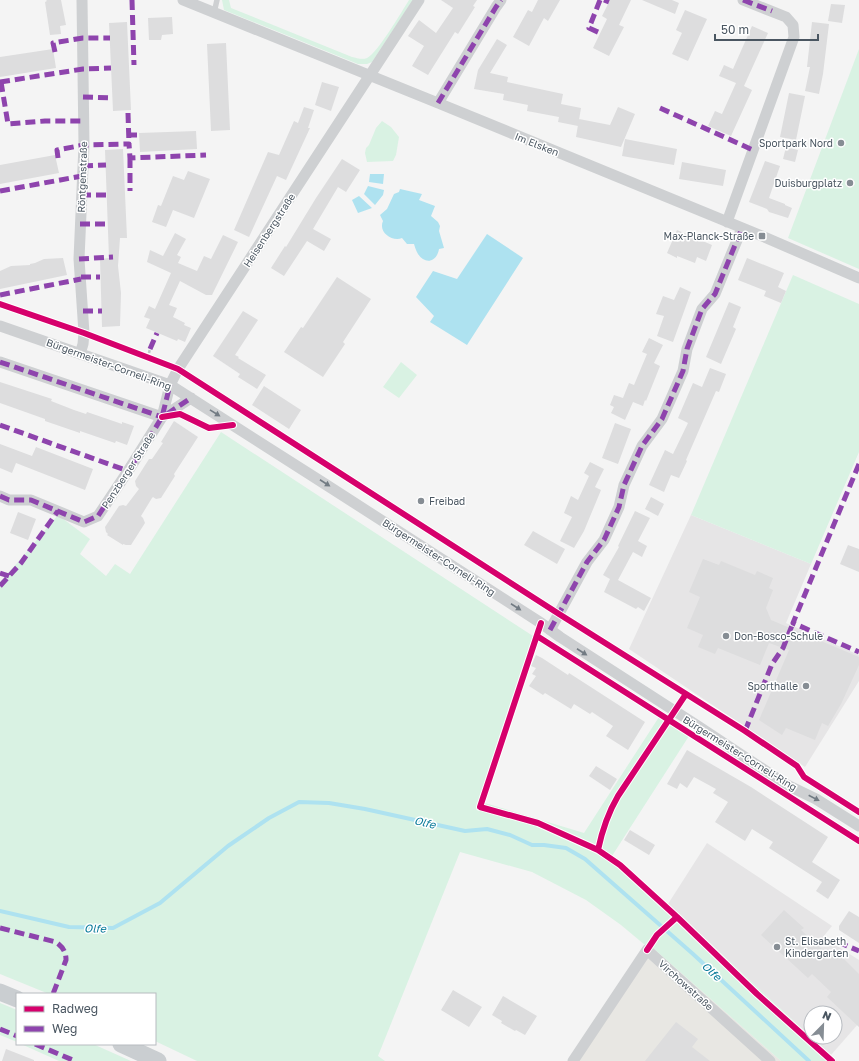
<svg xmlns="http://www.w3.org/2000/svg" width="859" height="1061" font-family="'Golos Text',sans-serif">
<rect width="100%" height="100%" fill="#f4f4f4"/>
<path fill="#e8e7e3" d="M653,948L781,1061H577Z"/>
<path fill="#e6e5e6" d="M691,515L811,564L786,623L859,655V681L805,767L629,649Z
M707,843L832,926L823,937L859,960V1023L831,1055L811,1037H835V1013H811V1037L668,904Z"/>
<path fill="#d9f2e3" d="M222,0H229L231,8L352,57C357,58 362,60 367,58C377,54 402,11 409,0H413L372,62L367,64H358L224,10Z
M859,49V269L788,238Z
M382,121L391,127L399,137L396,155L393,161L367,162L365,153L366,148L369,145L376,128Z
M793,275L859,304V452L811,564L691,515Z
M401,362L417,375L399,398L383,387Z
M221,432L533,636L476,808L485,803L584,833L659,717L689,736L612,856L672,908L837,1061H781L653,948L645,945L621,925L586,900L532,872L460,852L378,1056L385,1061H197L155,1041V994H49L0,974V582L18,562L58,515L90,539L80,554L106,576L115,564L130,574Z
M0,1003L17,1010V1042L0,1035Z
M21,1044H93L131,1061H59Z"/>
<path fill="#aee2f0" d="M370,174H384L383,184L369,182Z
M368,186L384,190L383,195L375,205L364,194Z
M400,189L422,194L419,200L435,206L431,216L438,222L440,226L439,231L444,248L439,249C437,262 425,265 418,254C416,251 415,247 414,244H407L402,238C392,242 378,232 383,221L380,215L387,209L394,194L399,192Z
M359,196L372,208L358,213L352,200Z
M487,234L523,258L467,345L430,322L434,316L416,297L433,271L457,279Z"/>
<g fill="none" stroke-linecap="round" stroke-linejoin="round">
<path stroke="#aee2f0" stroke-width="4" d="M0,911L69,927L113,928L160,903L228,846L269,818L299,802L329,803L365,809L465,831L487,829L510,835L532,845H544L566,848L585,859L693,954L809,1061"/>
</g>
<path fill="#ddddde" d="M46,0H61L66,25L60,26L61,34L50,35L45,2L47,1Z
M441,0H477L473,6L475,7L458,34L455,32L428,75L412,66L424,46L408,36L419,20L436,33L453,8Z
M538,0H560L548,21L544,18L529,46L513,37L528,10L532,12Z
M610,0H631L619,25L624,27L609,56L593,48L607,19L602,16Z
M642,0H672L679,3L675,14Z
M831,4L845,5L842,23L828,21Z
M685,10L707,19L688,61L672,54L682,33L676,30Z
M172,17L173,34L162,35L161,40H149L148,18Z
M127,22L131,110L113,111L109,23Z
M812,22L829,24L823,74L819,94L805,91L810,67H807Z
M752,26L768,33L744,86L752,90L731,136L708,126L715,111L722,114L736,83L719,76L724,65L733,69Z
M497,39L507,45L490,73L508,77L507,82L563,94L561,104L581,108L578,126L558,122L559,117L527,111L528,105L503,100L504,94L474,89L478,70Z
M226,43L230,130L211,131L207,44Z
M53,49L56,68L0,77V57Z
M322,82L339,87L331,111L315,105Z
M789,93L805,96L796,140L780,137Z
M304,107L314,110L308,128H310L286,180L277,176L249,237L234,230L268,152L279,155L294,121L298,123Z
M618,107L635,114L621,147L576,137L579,119L610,125Z
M196,131L197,149L140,152L139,133Z
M625,139L677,149L674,165L622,156Z
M786,147L798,150L795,162L783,159Z
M123,149L127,238H120L118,266L121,293L120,326L102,327L100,259L109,258L105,150Z
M55,155L59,173L0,184V165Z
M342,159L360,170L346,192L338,187L313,229L331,239L324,251L307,241L284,276L271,268L285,246L286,247L316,198Z
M765,161L780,166L769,198L785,204V205L792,208L788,218L769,212L767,209L749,202Z
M682,162L726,170L723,186L679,179Z
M188,171L210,179L194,218L173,210L166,227L152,222L158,205L161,206L173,176L184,180Z
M677,230L712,245L706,261L697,257L695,263L677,256V258L667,253Z
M175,233L186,239L177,255L181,257L178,263L197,271L204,256L211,259L223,235L238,242L212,295H206L180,281L169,305L177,308L173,317L185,323L184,325L191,328L185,342L178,339L177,341L146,328L150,319L144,317L149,306L155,309L171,273L147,262L150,250L163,256Z
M63,258L67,275L0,289V271L11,266L30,265V264L35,263L44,259Z
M747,258L784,273L778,287L786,291L781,303L764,296L766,291L738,280Z
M337,277L371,299L343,342L345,344L323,377L284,352L301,327L303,328Z
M680,287L691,292L673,342L657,336L664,316L656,314L663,296L674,300Z
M729,302L741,307L733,327L736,329L721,364L706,357Z
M243,311L258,320L235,355L239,357L238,358L266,375L257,389L238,377L240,374L213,356Z
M649,338L663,345L654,363L660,366L646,401L645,400L643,406L633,402L625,420L611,413L614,407L610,405L614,395L623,398L629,383L634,385L647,354L642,352Z
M710,368L726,374L719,392L716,391L686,460L687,461L679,478L671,475L664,492L649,485L665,450L673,454L688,423L678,418L693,383L702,387Z
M0,382L52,399L51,401L74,410L86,414L87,412L122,424V422L134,426L127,445L116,441L115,443L80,431V433L45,421V419L0,403Z
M264,386L301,410L289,429L252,405Z
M174,421L198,437L174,474L175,476L161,498L156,499L153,497L152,498L141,516L143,518L145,523L131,545H126L123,544V545L107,535L108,534L106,532L105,527L119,506L123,505L126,506L139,489L136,486L135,481L149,459H152L163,443L161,442Z
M615,423L631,429L618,464L602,458Z
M0,444L32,456L36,447L93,469L85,490L16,463L12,473L0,468Z
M590,462L604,469L595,487L601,490L584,531L574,548L560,541L572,517L564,513L571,496L578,500L589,476L584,473Z
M651,497L664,504L658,516L645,509Z
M635,511L650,518L638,541L647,546L642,557L633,552L618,580L651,598L644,611L638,607L636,609L604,592L610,579L603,575L619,547L618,546Z
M18,512L36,519L28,540L10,533Z
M533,531L565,549L557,564L524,545Z
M848,545L859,549V572L840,564Z
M703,559L719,565L721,561L755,575L757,571L773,578L769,588L773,590L766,608L771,620L859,657V665L841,704L828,726L822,723L815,740L786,728L782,735L759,720L789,650L769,643L760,665L718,648L715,654L698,647L703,635L687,628L700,597L689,592Z
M536,655L542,658L568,675L569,673L645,722L628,750L606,736L613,726L592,712L590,714L574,704L571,709L545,693L543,695L529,686L536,676L532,674L536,668L531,666Z
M687,750L751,787L828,837L812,862L840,880L828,899L816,891L822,882L769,848L773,842L752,829L745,841L715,822L728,802L713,793L716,789L694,777L687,788L680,783L677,789L667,784Z
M596,766L617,779L610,790L589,776Z
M630,830L655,845L649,855L624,840Z
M784,910L804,928L801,930L825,952L828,949L831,952L834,949L859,974V1027L827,997L831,992L812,974L808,978L761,935Z
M849,911L859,917V943L839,930V926Z
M453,990L482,1007L469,1027L441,1010Z
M503,996L537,1016L525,1035L516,1030L515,1031L501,1023L502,1021L492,1015Z
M676,1022L698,1039L692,1047L710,1061H645Z
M6,1049L34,1060V1061H2Z"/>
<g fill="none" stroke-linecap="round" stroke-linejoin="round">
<path stroke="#bcc7c4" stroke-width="2.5" stroke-dasharray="3 2" stroke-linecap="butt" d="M149,353L150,349"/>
<path stroke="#ced0d2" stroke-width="5.5" d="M214,13L217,0"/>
<path stroke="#ced0d2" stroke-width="11" d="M183,0L438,103L762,236L859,278
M438,103L496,7L501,0
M727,222L794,37L793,25L786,17L743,0
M0,326L170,385L325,484L541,623L560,637L698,726L787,785L816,799L859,826
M80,354L83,344L84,333L79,259L84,145L82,0
M0,362L162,417
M162,417L191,398
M0,496L9,500H31L84,522L98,516L128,471L162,417L170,385L178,369L419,0
M550,630L587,562L604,540L619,507L624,485L642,446L662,419L683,371L687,349L702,309L715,294L742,228
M573,1061L647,950L770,1061"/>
<path stroke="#caced1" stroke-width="17" d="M0,992L17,999
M121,1044L158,1061"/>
<path stroke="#8e44ad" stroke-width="5" stroke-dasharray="10 5" stroke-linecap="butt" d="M132,0L134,65
M600,0L589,28L600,33
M604,0L609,2
M743,0L772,11
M55,52L53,43L83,38H110
M0,82L83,69L111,68
M1,82L8,124L45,121H83
M83,97L112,98
M438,103L496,7L501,0
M660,108L753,150
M128,113L129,144
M129,135H137
M58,158L57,150L84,145L129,144L130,158L206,155
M130,158V191
M83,166L106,165
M0,191L82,176
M81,195H107
M80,224H108
M79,259L113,257
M81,277H100
M0,295L81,279
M83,311H102
M150,349L157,333
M0,362L162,417H165
M167,414L191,398
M0,425L128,471
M859,464L793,623L859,652
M0,496L9,500H31L84,522L98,516L144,447L162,417L170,385
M0,573L9,576
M0,586L21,563L58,511
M550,630L587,562L604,540L619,507L624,485L642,446L662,419L683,371L687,349L702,309L715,294L742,228
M745,731L772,664L783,648L793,623
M0,928L56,942C63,947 66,952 66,960L53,994
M838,942L859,951
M0,1029L17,1036
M35,1044L75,1061"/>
<g stroke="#fff" stroke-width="8">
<path id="cycleway" d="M0,304L84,333L178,369L559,614L745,731L797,766L804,777L859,812
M162,417L180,414L209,428L233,425
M541,623L480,807L538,823L598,850
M537,636L859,841
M677,917L757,994L832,1061
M647,950L657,935L677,917L620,865L598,850C602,831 608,813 618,796L686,694"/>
</g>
<use href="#cycleway" stroke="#d6006c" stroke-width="6"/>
</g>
<defs><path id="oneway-solid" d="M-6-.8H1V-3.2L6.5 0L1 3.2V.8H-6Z"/></defs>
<g fill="#727b83">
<use href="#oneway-solid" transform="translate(215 413) rotate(32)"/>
<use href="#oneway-solid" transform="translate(325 483) rotate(33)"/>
<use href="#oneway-solid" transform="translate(516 607) rotate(33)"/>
<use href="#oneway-solid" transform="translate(582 652) rotate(33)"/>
<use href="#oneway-solid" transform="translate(814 798) rotate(27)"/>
</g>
<g fill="#868d94" stroke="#fff" stroke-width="1.5">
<circle cx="841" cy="143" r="4"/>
<circle cx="850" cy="183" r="4"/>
<rect x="758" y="232" width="8" height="8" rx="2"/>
<circle cx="421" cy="501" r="4"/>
<circle cx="726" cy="636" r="4"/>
<circle cx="806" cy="686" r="4"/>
<circle cx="777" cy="947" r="4"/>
</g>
<g text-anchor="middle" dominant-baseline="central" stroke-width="3" stroke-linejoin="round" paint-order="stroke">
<g font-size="10" fill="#4a5661" stroke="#fff" text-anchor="end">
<text x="833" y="143">Sportpark Nord</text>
<text x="842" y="183">Duisburgplatz</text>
<text x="754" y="236">Max-Planck-Straße</text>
<text x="429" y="501" text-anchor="start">Freibad</text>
<text x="734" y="636" text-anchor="start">Don-Bosco-Schule</text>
<text x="798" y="686">Sporthalle</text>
<text x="785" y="941" text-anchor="start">St. Elisabeth<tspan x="785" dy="12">Kindergarten</tspan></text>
</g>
<g font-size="10" fill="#4a5661" stroke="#fff">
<text transform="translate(537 144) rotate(22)">Im Elsken</text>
<text transform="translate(82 177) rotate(-88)">Röntgenstraße</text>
<text transform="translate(269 230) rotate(-57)">Heisenbergstraße</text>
<text transform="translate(109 364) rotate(20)">Bürgermeister-Corneli-Ring</text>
<text transform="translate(128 470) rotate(-57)">Penzberger Straße</text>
<text transform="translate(439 557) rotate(33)">Bürgermeister-Corneli-Ring</text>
<text transform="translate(740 753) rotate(32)">Bürgermeister-Corneli-Ring</text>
<text transform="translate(686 985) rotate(42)">Virchowstraße</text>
</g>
<g font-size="11" font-style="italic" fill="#0c7c9b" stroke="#fff">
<text transform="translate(425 822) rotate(13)">Olfe</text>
<text transform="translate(95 928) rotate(1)">Olfe</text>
<text transform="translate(712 971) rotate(43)">Olfe</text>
</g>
</g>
<rect x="16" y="993" width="140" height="52" fill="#ffffff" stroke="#b7bbc0"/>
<rect x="24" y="1006" width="20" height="6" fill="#d6006c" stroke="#b7bbc0"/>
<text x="52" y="1013" font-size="12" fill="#4a5661">Radweg</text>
<rect x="24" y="1026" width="20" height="6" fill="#8e44ad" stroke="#b7bbc0"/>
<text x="52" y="1033" font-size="12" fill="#4a5661">Weg</text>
<g transform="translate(823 1025) rotate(23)"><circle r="19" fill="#ffffff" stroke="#b7bbc0"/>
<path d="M0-3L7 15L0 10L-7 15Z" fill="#868d94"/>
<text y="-6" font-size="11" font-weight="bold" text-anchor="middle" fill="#4a5661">N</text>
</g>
<path d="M715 34v6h103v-6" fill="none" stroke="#4a5661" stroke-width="2"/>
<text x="721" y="34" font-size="12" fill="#4a5661" stroke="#ffffff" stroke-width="3" paint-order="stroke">50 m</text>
</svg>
